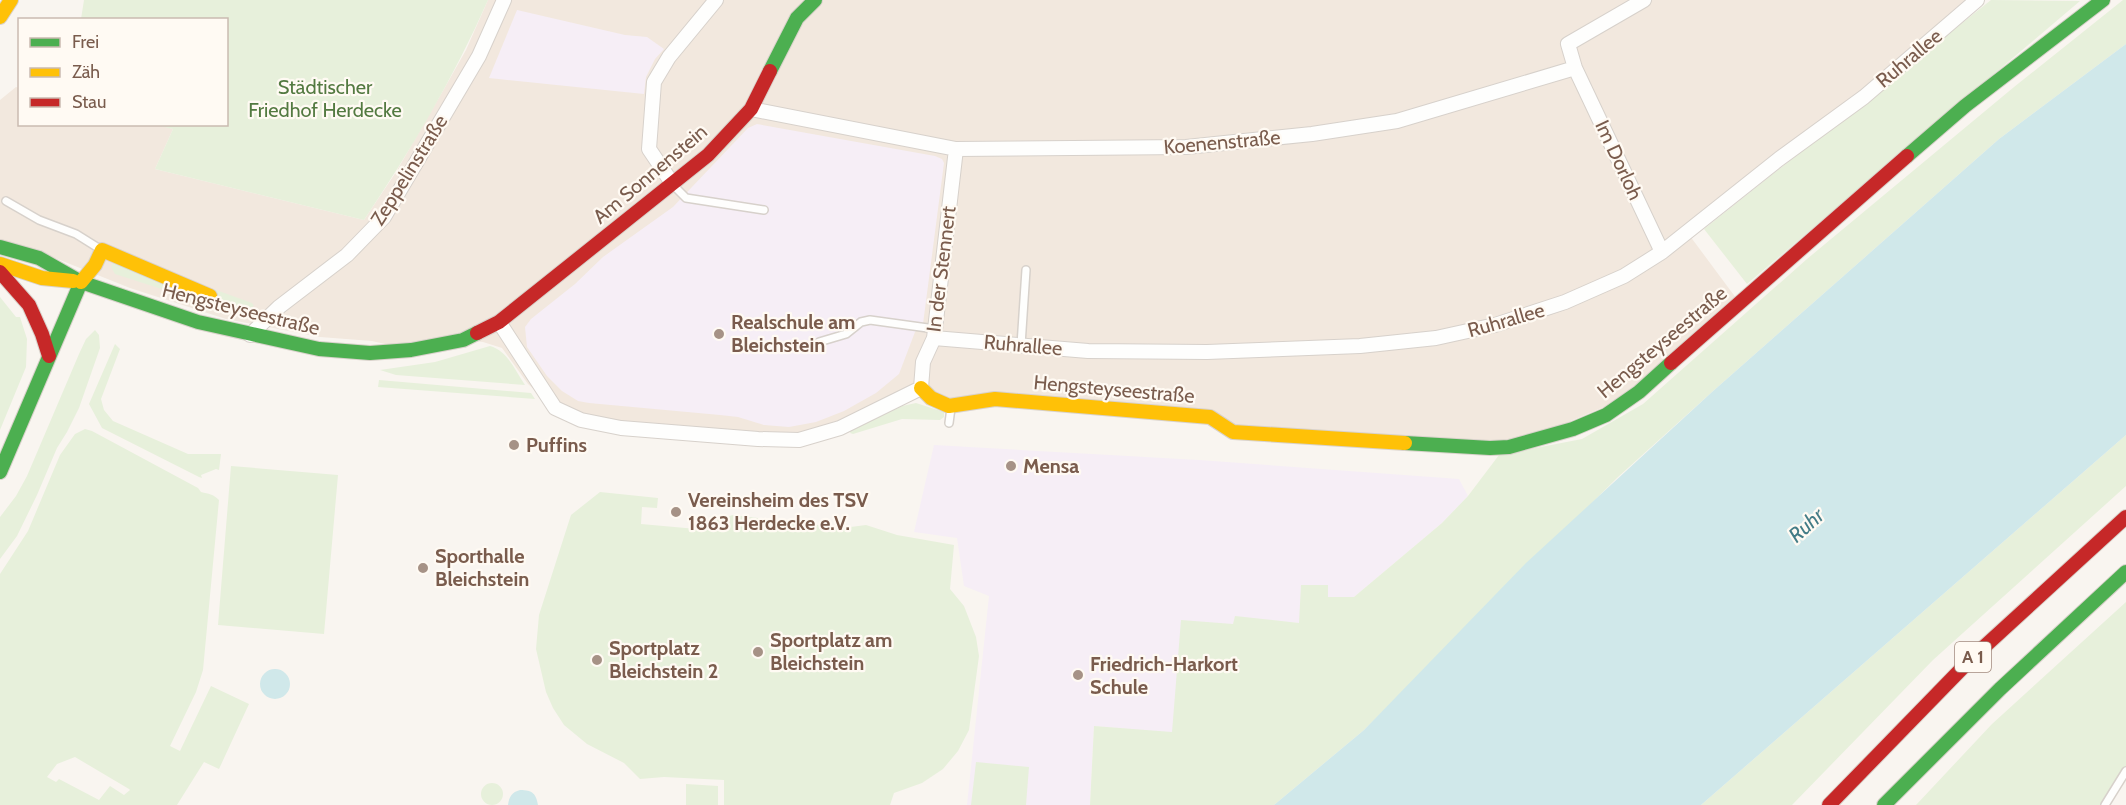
<svg xmlns="http://www.w3.org/2000/svg" width="2126" height="805" font-family="Cabin,sans-serif">
<rect width="100%" height="100%" fill="#f9f5f0"/>
<path fill="#f2e8de" d="M488,0H1977L1687,232L1739,302L1639,392L1509,447L1233,432L1210,417L966,405L921,388L799,440L621,428L555,408L528,384L502,348L483,342L463,340L411,350L372,341L320,337L226,319L130,288L50,256L0,240V100L16,87L19,88L20,124H156L173,129L155,169L364,220L396,172L444,89L466,50Z"/>
<path fill="#f6eef6" d="M517,10L625,35L647,37L664,49L655,59L646,77L644,94L489,78Z
M757,124L935,156L942,159L944,163L923,324L915,332L899,374L876,393L844,411L816,422L789,427L764,425L738,417L720,415L589,403L578,401L562,391L547,376L527,347L525,327L531,319L575,284L603,257L673,207L748,128Z
M934,445L1199,460L1459,479L1468,496L1442,523L1354,597H1328L1299,623L1235,617L1233,624L1172,733L1094,726L1090,805H967L989,596L964,586L957,538L914,532Z"/>
<path fill="#e7f0db" fill-rule="evenodd" d="M84,0H488C454,77 411,150 364,220L155,169L173,129L156,125L226,124V20L81,19Z
M1991,0L2080,1L1747,284L1704,229Z
M2123,0H2126V44L1999,139L1712,392L1618,477L1364,730L1274,805H1090L1094,726L1172,732L1181,620L1233,624L1235,616L1299,623L1301,585H1328V597H1354L1442,523L1468,496L1499,455L1582,439L1643,404L1807,259L2014,87Z
M113,263L216,290L252,303L254,306L242,312H233L115,274L111,267Z
M0,297L16,317H20L27,339L26,367L0,430Z
M95,330L99,335L100,348L79,408L67,432L57,448L37,495L17,536L0,559V517L16,496L27,476L79,354L86,339Z
M115,344L120,349L101,399L104,410L113,421L188,454H221L219,470L216,469L201,475L202,478L199,477L102,428L89,404Z
M490,346C508,351 515,371 525,385L396,375L380,370L435,362Z
M379,380L531,393L535,399L378,387Z
M916,403L944,412V417L940,420L902,419L853,434L850,433L851,430L902,406Z
M85,429L92,431L198,488L201,492C209,494 213,494 219,500L203,670L196,692L170,746L180,751L211,686L249,704L219,769L204,762L177,805H0V574L28,531L60,455L75,434ZM75,757L129,789L130,790L124,795L110,786L99,800L59,779L56,782L47,777L57,764Z
M2126,435V486L1933,660L1792,805H1701Z
M231,466L338,475L324,634L218,625Z
M600,492L658,498L657,508L642,507L641,524L708,530L710,516L726,517L733,515L843,528L866,525L897,535L954,545L950,589L964,606L976,637L979,656L969,730L958,751L943,769L922,783L894,793L890,805H724V780L664,777L640,779L624,763L587,744L564,725L553,708L546,692L536,649L539,615L571,515Z
M2126,602V766L2100,805H1916L1992,724Z
M976,762L1029,767L1026,805H971Z
M481 794a11 11 0 1 1 22 0a11 11 0 1 1-22 0Z
M686,784L718,786V805H686Z"/>
<path fill="#d0e8ea" d="M2126,44V435L1701,805H1274L1364,730L1526,563L1712,392L1999,139Z
M260 684a15 15 0 1 1 30 0a15 15 0 1 1-30 0Z
M520,790C533,790 536,794 538,805H508C509,797 512,792 520,790Z"/>
<g fill="none" stroke-linecap="round" stroke-linejoin="round">
<g stroke="#d7d1cb" stroke-width="10">
<path id="lane" d="M673,185L686,198L764,210
M6,201L39,220L76,234L100,249
M819,342L846,334L861,322L870,320L935,329
M1021,345L1026,270
M949,423L951,408
M2105,805L2126,771"/>
</g>
<g stroke="#d7d1cb" stroke-width="16">
<path id="street" d="M1575,68L1662,252
M751,109L956,149L1186,147L1312,134L1397,121L1575,68L1568,44L1644,0
M672,183L649,149L654,82L669,57L716,0
M499,322L555,408L581,420L621,428L758,439L799,440L840,428L921,388L923,362L934,338L956,149
M250,335L279,307L347,255L384,217L479,56L504,0
M934,338L1088,351L1207,352L1360,346L1436,338L1495,325L1565,302L1624,276L1662,252L1779,159L1864,97L1977,0"/>
</g>
<g stroke="#d9d2cb" stroke-width="16">
<path id="fast" d="M770,71L797,18L815,0
M1907,156L1965,106L2103,0
M0,247L39,258L81,282L198,322L319,349L370,353L411,350L463,340L477,333
M1405,443L1490,448L1509,447L1573,429L1606,415L1639,392L1671,363
M0,472L81,282
M1884,805L2000,689L2126,572"/>
</g>
<g stroke="#d9d2cb" stroke-width="16">
<path id="slow" d="M0,17L11,0
M0,264L42,278L73,281
M81,282L95,265L102,250L210,296
M921,388L931,398L949,406L995,399L1210,417L1233,432L1405,443"/>
</g>
<g stroke="#d9d2cb" stroke-width="16">
<path id="jam" d="M0,272L29,305L42,334L49,356
M477,333L499,322L708,155L751,109L770,71
M1671,363L1907,156
M1829,805L1973,657L2126,517"/>
</g>
<use href="#lane" stroke="#fefefd" stroke-width="7"/>
<use href="#street" stroke="#fefefd" stroke-width="14"/>
<use href="#fast" stroke="#4caf50" stroke-width="14"/>
<use href="#slow" stroke="#ffc107" stroke-width="14"/>
<use href="#jam" stroke="#c62828" stroke-width="14"/>
</g>
<g fill="#a69286" stroke="#fffaf3" stroke-width="2">
<circle cx="719" cy="334" r="6"/>
<circle cx="514" cy="445" r="6"/>
<circle cx="1011" cy="466" r="6"/>
<circle cx="676" cy="512" r="6"/>
<circle cx="423" cy="568" r="6"/>
<circle cx="758" cy="652" r="6"/>
<circle cx="597" cy="660" r="6"/>
<circle cx="1078" cy="675" r="6"/>
</g>
<g text-anchor="middle" dominant-baseline="central" stroke-width="4.5" stroke-linejoin="round" paint-order="stroke">
<rect fill="#fffaf3" stroke="#a28b7f" stroke-width="1.5" x="1955" y="642" width="36" height="30" rx="4.5"/>
<g font-size="18" font-weight="bold" fill="#7a5c4d">
<text x="1973" y="657">A 1</text>
</g>
<g font-size="20" fill="#7a5c4d" stroke="#fffaf3">
<text transform="translate(1909 58) rotate(-40)">Ruhrallee</text>
<text transform="translate(1222 142) rotate(-5)">Koenenstraße</text>
<text transform="translate(1619 160) rotate(65)">Im Dorloh</text>
<text transform="translate(409 170) rotate(-58)">Zeppelinstraße</text>
<text transform="translate(650 174) rotate(-40)">Am Sonnenstein</text>
<text transform="translate(941 269) rotate(-83)">In der Stennert</text>
<text transform="translate(241 309) rotate(14)">Hengsteyseestraße</text>
<text transform="translate(1506 320) rotate(-16)">Ruhrallee</text>
<text transform="translate(1662 342) rotate(-40)">Hengsteyseestraße</text>
<text transform="translate(1023 345) rotate(5)">Ruhrallee</text>
<text transform="translate(1114 389) rotate(5)">Hengsteyseestraße</text>
</g>
<g font-size="20" fill="#537a41" stroke="#fffaf3">
<text x="325" y="87">Städtischer<tspan x="325" dy="23">Friedhof Herdecke</tspan></text>
</g>
<g font-size="20" font-weight="bold" fill="#7a5c4d" stroke="#fffaf3" text-anchor="start">
<text x="731" y="322">Realschule am<tspan x="731" dy="23">Bleichstein</tspan></text>
<text x="526" y="445">Puffins</text>
<text x="1023" y="466">Mensa</text>
<text x="688" y="500">Vereinsheim des TSV<tspan x="688" dy="23">1863 Herdecke e.V.</tspan></text>
<text x="435" y="556">Sporthalle<tspan x="435" dy="23">Bleichstein</tspan></text>
<text x="770" y="640">Sportplatz am<tspan x="770" dy="23">Bleichstein</tspan></text>
<text x="609" y="648">Sportplatz<tspan x="609" dy="23">Bleichstein 2</tspan></text>
<text x="1090" y="664">Friedrich-Harkort<tspan x="1090" dy="23">Schule</tspan></text>
</g>
<g font-size="21" font-style="italic" fill="#437c86" stroke="#fffaf3">
<text transform="translate(1806 525) rotate(-42)">Ruhr</text>
</g>
</g>
<rect x="18" y="18" width="210" height="108" fill="#fffaf3" stroke="#cabbb1" stroke-width="1.5"/>
<rect x="30" y="38" width="30" height="9" fill="#4caf50" stroke="#cabbb1" stroke-width="1.5"/>
<text x="72" y="48" font-size="18" fill="#7a5c4d">Frei</text>
<rect x="30" y="68" width="30" height="9" fill="#ffc107" stroke="#cabbb1" stroke-width="1.5"/>
<text x="72" y="78" font-size="18" fill="#7a5c4d">Zäh</text>
<rect x="30" y="98" width="30" height="9" fill="#c62828" stroke="#cabbb1" stroke-width="1.5"/>
<text x="72" y="108" font-size="18" fill="#7a5c4d">Stau</text>
</svg>
